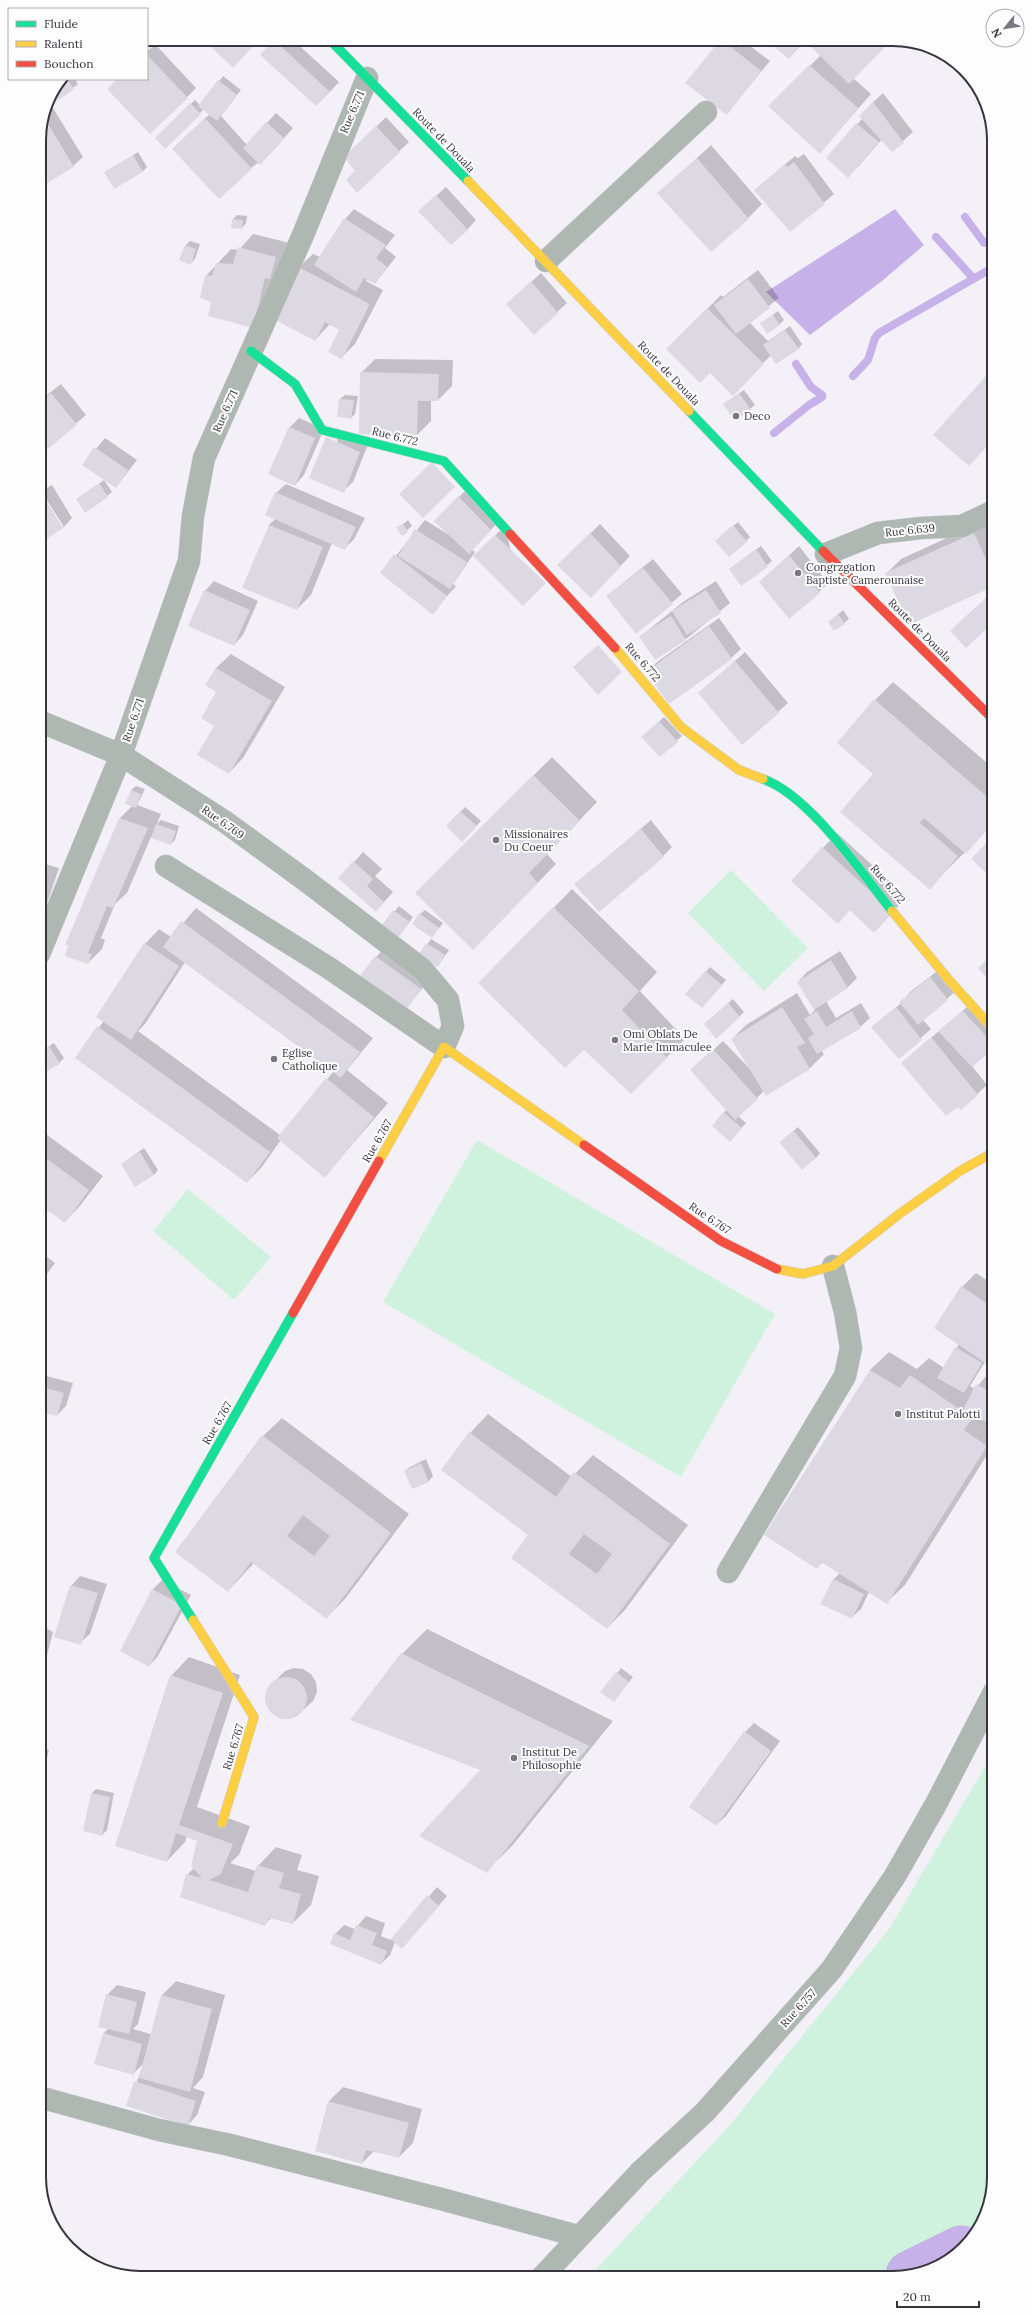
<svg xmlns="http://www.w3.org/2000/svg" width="1033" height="2317" font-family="Lora,serif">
<rect width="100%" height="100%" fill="#f3f0f8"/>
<path fill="#cef2dd" d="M731,870L808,948L764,991L688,913Z
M477,1140L775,1314L681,1477L383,1302Z
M188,1189L271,1257L234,1300L153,1231Z
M994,1752V2177L977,2233L955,2257L926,2273L893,2278H588L730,2125L889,1929Z"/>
<path fill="#c6b2e8" d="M895,209L924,245L882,281L810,335L766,292Z"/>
<path fill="#0003" fill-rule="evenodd" d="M276,39H292L339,82L326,96L262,54Z
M723,39H747L745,42L770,61L727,113L687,83Z
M767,39H807L789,58Z
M155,44L196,88L187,97L118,79H147V52Z
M821,55L853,78L871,94L820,152L769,106Z
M223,76L241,90L221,116L247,145L276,113L293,128L270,154L251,168L183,139L210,114L204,109L165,147L156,138L195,100L200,105Z
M68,79H75L78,84L59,98L54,90Z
M883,93L913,132L892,151L882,139L858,167L827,158L862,119L869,106Z
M48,100L83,157L73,166L39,134Z
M386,117L409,142L357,191L356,171L346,157Z
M711,145L762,204L748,218L659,193Z
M138,152L147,167L142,172L106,173Z
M804,154L834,194L790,231L755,190L795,156L798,158Z
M446,187L476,220L467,230L429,202Z
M354,209L395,235L385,248L396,257L375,283L367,279L366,281L383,290L355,344L341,358V330L330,324L315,340L298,268L313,254L320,257L345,219Z
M237,215L247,216L246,223L242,228L232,220Z
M253,234L290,243L257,328L206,276L231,249L239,250Z
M190,241L200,244L195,259L190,264L180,260L186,245Z
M758,270L779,298L749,322L768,341L790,326L802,344L798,349L771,355L733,395L710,371L668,349L721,295L723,297Z
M541,273L567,303L534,333L507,304Z
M778,311L784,320L779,325L762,323Z
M375,359L453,360L452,386L438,400H431V421L417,435L361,373Z
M61,384L86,415L39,455V401Z
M744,390L755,405L750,409L729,400Z
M345,395L358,396L355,414L351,418L340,399Z
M299,418L324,429L304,475L295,485L289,428Z
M336,428L369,442L353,482L343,491Z
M105,438L137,460L116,487L83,465Z
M104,480L112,492L107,496L77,499Z
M286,484L365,518L354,539L345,548L332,543L311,595L297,609L269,525L276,518V493Z
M52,485L72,518L63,528L39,542V493L61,527H64L41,491Z
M468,488L500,520L472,550L475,552L453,584L456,586L432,613L382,573L425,520L449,535L435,521Z
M988,519L994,533V585L887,573L901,559Z
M408,520L412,526L402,534L398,528Z
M738,522L750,537L746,541L721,536Z
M600,524L630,556L600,587L568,555Z
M505,526L523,605L474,556Z
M761,546L772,561L742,585L730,569Z
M799,546L828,583L819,592L770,573Z
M653,559L682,594L636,633L607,596Z
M214,581L258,601L243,635L234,645L205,591Z
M716,581L730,603L686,639L655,659L641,636L683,602Z
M994,591V621H961Z
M843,610L849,619L844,623L829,622Z
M719,618L741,649L731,658L647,672L657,662Z
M745,652L788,703L742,744L699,693Z
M231,654L285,687L243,758L229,773L216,726L217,692L207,685L216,668Z
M893,682L994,769V823L929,888L874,774L875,700Z
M664,717L682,736L660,756L647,733Z
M552,757L597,802L547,854L556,864L491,931L416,893Z
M136,786L145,789L137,805L161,814L157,824L161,820L179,826L175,840L171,844L151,837L127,893L115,904L101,938L105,940L102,949L88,963L67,944L120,818L133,805L131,790Z
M465,807L481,821L467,836L447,826Z
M651,820L672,847L663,856L576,884Z
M837,833L907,897L874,932L850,910L792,881Z
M363,852L382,869L375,876L393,892L376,911L354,862Z
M39,862L59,868L39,927Z
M572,889L657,972L640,991L685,1039L631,1093L584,1049L480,983Z
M399,906L413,917L403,931L384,925Z
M196,908L373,1038L347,1070L388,1103L325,1176L281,1140L261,1168L247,1182L76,1057L104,1021L145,944L159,929L171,937ZM185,962L334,1071L280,1135L138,1031L145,1024Z
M425,910L443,923L436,932L420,914Z
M431,939L449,950L438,966L420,955Z
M385,947L430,979L406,1008L376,957Z
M840,951L857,978L848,987L826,1001L836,1018L861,1003L870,1018L860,1027L821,1050L824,1054L810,1068L766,1095L764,1091L738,1116L746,1123L734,1136L713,1126L727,1109L701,1061L723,1041L750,1069L732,1039L746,1025L797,993L810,1015L815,1010L798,982L807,972Z
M710,967L726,980L707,1002L686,994Z
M940,969L957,990L923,1020L931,1029L899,1057L873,1027L901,1003L910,992Z
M733,999L744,1012L739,1017L709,1020Z
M973,1002L994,1025V1047L972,1066L987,1085L961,1109L912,1054Z
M54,1043L64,1058L59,1063L39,1053Z
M994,1082V1088L991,1084Z
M994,1109V1119L990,1113Z
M798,1127L820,1153L816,1158L785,1138Z
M39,1129L103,1176L79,1207L65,1221L39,1202Z
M144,1148L158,1170L154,1175L122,1164Z
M39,1251L55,1263L39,1285Z
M976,1273L994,1285V1367L985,1362L970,1386L975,1389L986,1376L994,1380V1444L905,1585L886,1603L869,1592L861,1609L851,1618L822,1604L834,1579L840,1573L822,1562L817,1568L870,1370L889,1352L917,1369L929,1358L944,1368L959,1344L962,1287Z
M39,1374L73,1383L66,1406L57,1415L39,1410Z
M488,1414L572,1477L593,1455L688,1525L625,1610L607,1628L530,1534L470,1433Z
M282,1418L409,1514L345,1599L326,1618L254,1563L228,1591L263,1436Z
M426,1459L433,1476L429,1481L413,1488L405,1471L410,1467Z
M80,1576L107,1584L90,1634L80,1643L71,1586Z
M162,1580L191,1595L158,1656L149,1666L153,1589Z
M39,1624L53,1632L46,1659L39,1666Z
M427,1629L613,1721L512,1846L486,1871L482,1770L402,1654Z
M189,1657L240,1675L197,1807L250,1826L239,1855L230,1863L256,1871L258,1866L276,1847L302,1855L297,1870L319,1876L311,1905L293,1923L271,1918L264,1925L187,1875L194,1868L199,1840L187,1836L185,1842L167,1861L171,1676Z
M294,1668L303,1669L311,1674L316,1682L317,1691L314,1700L297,1716L289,1719L280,1718L272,1713L267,1705L266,1696L269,1687L285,1671Z
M621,1668L633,1677L618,1696L602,1692Z
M754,1723L780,1741L726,1816L716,1825L745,1732Z
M39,1746L49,1750L39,1790Z
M96,1789L114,1793L107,1830L102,1835L92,1793Z
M437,1887L447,1896L402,1948L395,1942L390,1955L381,1964L335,1934L344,1925L355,1929L366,1916L385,1923L381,1936L391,1940Z
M176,1981L225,1995L203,2077L193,2088L205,2092L197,2115L188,2125L128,2105L144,2063L133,2074L95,2063L104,2033L109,2028L107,1995L117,1985L146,1992L138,2024L133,2029L151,2034L162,1995Z
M343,2087L422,2109L413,2143L399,2157L374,2151L362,2163L329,2101Z"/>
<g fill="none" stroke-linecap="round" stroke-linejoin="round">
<path stroke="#c6b2e8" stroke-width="8" d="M965,217L984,243L994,238
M936,237L973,278
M796,364L811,387L822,395
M853,376L868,360L875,338L879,333L994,267
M774,433L809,405L822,397"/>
<path stroke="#c6b2e8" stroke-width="49" d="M910,2275L961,2250"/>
</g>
<path fill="#dcd9e2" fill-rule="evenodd" d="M203,39H260L233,68Z
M721,39L761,71L727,115L685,83Z
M727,39H746L740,48Z
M765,39H805L789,59Z
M809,39H893L849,84L806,42Z
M274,40L330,92L316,106L260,55Z
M147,55L188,98L150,134L107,89L117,79H147Z
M809,65L858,108L820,154L768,106Z
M961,69L976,91L957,73Z
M68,80L74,89L59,100L53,91Z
M218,80L237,95L217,121L198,106Z
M873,102L904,143L892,152L859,116Z
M190,103L201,114L165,149L155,138Z
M44,117L74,167L39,188V134Z
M205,118L252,169L219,199L172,149Z
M266,122L284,138L260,165L243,148Z
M856,123L879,142L848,178L826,158Z
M376,126L400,152L357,193L346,180L355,171L344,157Z
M133,155L143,172L114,189L104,172Z
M697,158L749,219L711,252L657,193Z
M794,162L825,204L790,232L754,190L785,165L788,167Z
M436,195L468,230L451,245L418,211Z
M344,218L386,245L376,258L387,267L375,284L364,278L356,292L314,265Z
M232,219L243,220L242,229L231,228Z
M185,245L196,249L191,265L179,260Z
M238,247L276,257L270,279L265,278L257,311L261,313L257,329L208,316L211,302L200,298L205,275L212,276L216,263L233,264Z
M298,267L370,304L342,359L328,352L339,330L325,322L315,341L272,318Z
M748,279L770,308L736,334L714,305Z
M531,281L558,313L534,335L506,304Z
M707,308L764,364L733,396L710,373L700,383L666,349Z
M773,315L780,325L767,334L760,323Z
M785,330L799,349L776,364L763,345Z
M994,367V439L969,466L933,435Z
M360,372L439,374L438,401H418L417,436L359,434Z
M51,393L77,425L39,456V402Z
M739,393L751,410L735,421L723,404Z
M339,399L354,400L351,419L337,417Z
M289,427L315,438L295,486L268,474Z
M326,437L360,452L344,493L309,478Z
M94,447L128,470L116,488L82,465Z
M432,462L455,487L423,518L399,494Z
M99,483L108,497L85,513L76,499Z
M275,492L356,527L345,550L265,515Z
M42,494L63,528L39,544V495Z
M458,496L491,530L469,554L434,521Z
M403,524L408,532L402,536L396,527Z
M269,525L323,547L297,610L242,588Z
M733,525L747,542L729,557L715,541Z
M415,529L467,562L450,589L398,556Z
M590,533L621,566L591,598L557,565Z
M974,533L994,577V586L909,625L885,573Z
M495,535L546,583L523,606L473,556Z
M756,549L768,567L741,586L729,569Z
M394,554L447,596L433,615L380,573Z
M789,555L820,593L789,619L759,582Z
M643,568L673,604L636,634L606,596Z
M204,590L250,610L234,646L188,626Z
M706,590L721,613L687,635L672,611Z
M987,597L994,605V622L966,648L950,631Z
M838,614L845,624L834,631L828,622Z
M671,616L686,640L655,660L639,636Z
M709,626L732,659L669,704L646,672Z
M994,630V647L985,638Z
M598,645L622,672L598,695L573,667Z
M735,661L779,713L742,745L698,693Z
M216,668L272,701L229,774L197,755L214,726L201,718L216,692L205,685Z
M874,699L994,803V821L966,854L924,818L920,823L958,856L930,890L840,812L873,774L837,743Z
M659,721L678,742L660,757L641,737Z
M533,775L580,821L529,873L538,883L473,950L415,893Z
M131,790L141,794L136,808L125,804Z
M460,811L477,826L462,842L446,826Z
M119,818L148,828L113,908L107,906L88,953L92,954L88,964L65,956L68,945H65Z
M156,824L176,831L171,845L151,838Z
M641,829L664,857L599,912L574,884Z
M994,835V880L971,859Z
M822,847L893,912L874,933L850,910L838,924L791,881Z
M353,861L373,879L367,886L384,902L376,912L338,878Z
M39,880L45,882L39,901Z
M553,907L639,991L622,1010L667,1058L631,1094L584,1050L565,1068L478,983Z
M393,910L410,922L399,937L382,925Z
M419,913L439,928L432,938L412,924Z
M181,921L360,1052L341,1078L163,947Z
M144,943L179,966L131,1040L96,1017Z
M426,943L445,955L438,967L419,955Z
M994,953V986L978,968Z
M375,956L421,989L407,1009L360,976Z
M831,960L848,988L814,1010L797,982Z
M705,971L722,985L702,1008L685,994Z
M930,977L948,1000L918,1025L899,1002Z
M728,1003L740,1017L716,1039L704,1024Z
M782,1007L805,1043L797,1047L810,1069L766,1096L731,1039Z
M896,1007L922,1040L899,1059L871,1027Z
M817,1011L826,1027L852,1011L861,1028L817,1054L808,1038L814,1034L804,1019Z
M963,1011L994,1045V1048L972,1067L938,1031Z
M97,1026L270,1152L247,1183L75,1058Z
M931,1037L978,1095L961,1110L958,1107L946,1116L901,1063Z
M49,1046L60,1064L47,1071L39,1057V1053Z
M713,1049L758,1099L735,1120L690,1070Z
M326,1078L374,1117L325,1178L277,1138Z
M723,1112L742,1128L730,1142L712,1126Z
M794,1131L816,1158L802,1170L779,1142Z
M140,1152L154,1175L135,1187L121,1164Z
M39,1153L89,1190L65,1223L39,1204Z
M39,1268L47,1273L39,1284Z
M961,1286L994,1308V1369L934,1328Z
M955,1347L982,1363L964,1393L937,1378Z
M870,1370L900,1388L910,1375L972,1418L964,1430L987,1446L887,1604L821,1562L817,1569L764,1535Z
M976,1384L994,1394V1426L963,1410Z
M39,1386L64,1393L57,1416L39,1411Z
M469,1432L556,1497L574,1472L670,1544L607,1629L511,1558L528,1535L441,1470ZM584,1534L612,1554L597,1574L569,1554Z
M262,1435L391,1533L327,1619L251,1562L228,1592L175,1552ZM303,1515L330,1536L314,1556L287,1536Z
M421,1463L429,1482L412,1489L404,1471Z
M833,1579L864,1594L852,1619L820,1604Z
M70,1585L98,1593L81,1645L54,1637Z
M152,1589L182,1605L149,1667L120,1651Z
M401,1653L589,1746L487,1873L419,1836L480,1770L350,1720Z
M616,1672L629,1682L614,1702L600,1692Z
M170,1675L223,1693L179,1825L233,1844L221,1874L209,1880L248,1892L257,1865L284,1873L279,1888L301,1894L293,1924L269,1918L265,1926L180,1897L186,1874L202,1878L191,1866L197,1841L176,1833L167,1862L115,1846Z
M265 1698a21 21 0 1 1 42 0a21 21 0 1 1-42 0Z
M744,1731L771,1751L716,1826L689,1807Z
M91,1793L110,1797L102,1836L83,1831Z
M427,1895L439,1906L402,1949L391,1939Z
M356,1925L377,1933L372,1945L387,1951L381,1965L330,1944L334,1933L350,1940Z
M106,1994L137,2002L129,2034L98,2027Z
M161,1995L212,2009L190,2092L139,2078Z
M103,2033L142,2044L134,2075L94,2064Z
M134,2081L196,2101L188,2126L126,2106Z
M328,2101L409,2123L399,2158L366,2150L362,2164L315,2151Z"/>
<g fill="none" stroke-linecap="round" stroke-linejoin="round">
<g stroke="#cecbd2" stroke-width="23">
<path id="street" d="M546,261L706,112
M826,554L878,533L921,528L962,526L994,511
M39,721L121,755L189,561L193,516L204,458L303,235L367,78
M39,954L121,755L224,821L305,880L422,969L448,1000L453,1026L444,1047L329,968L166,866
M728,1572L845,1376L851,1348L845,1312L833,1266
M39,2097L159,2130L230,2145L441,2199L578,2236
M541,2278L640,2172L705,2112L832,1969L895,1876L936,1804L994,1692"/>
</g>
<g stroke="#cecbd2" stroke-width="10">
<path id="fast" d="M329,39L468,181
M251,351L295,384L322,430L444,461L510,534
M689,411L823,551
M763,779C809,795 861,872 892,911
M193,1620L154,1558L293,1313"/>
</g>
<g stroke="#cecbd2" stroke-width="10">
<path id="slow" d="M468,181L689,411
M615,648L681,727L739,770L763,779
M892,911L949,980L994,1030
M379,1161L444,1047L584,1145
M777,1269L803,1274L833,1266L898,1215L960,1171L994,1152
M193,1620L254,1717L222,1823"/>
</g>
<g stroke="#cecbd2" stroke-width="10">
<path id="jam" d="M510,534L615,648
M823,551L994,720
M584,1145L721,1241L777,1269
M293,1313L379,1161"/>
</g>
<use href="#street" stroke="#aeb7b1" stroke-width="22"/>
<use href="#fast" stroke="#16e098" stroke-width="9"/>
<use href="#slow" stroke="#ffcf43" stroke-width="9"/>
<use href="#jam" stroke="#f24e42" stroke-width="9"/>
</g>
<g fill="#79767f" stroke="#fdfdfd" stroke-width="1.5">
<circle cx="736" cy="416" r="4"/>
<circle cx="798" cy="573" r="4"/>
<circle cx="496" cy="840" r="4"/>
<circle cx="615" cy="1040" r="4"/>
<circle cx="274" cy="1059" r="4"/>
<circle cx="898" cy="1414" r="4"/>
<circle cx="514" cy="1758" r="4"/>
</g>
<g text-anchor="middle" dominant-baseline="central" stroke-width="4" stroke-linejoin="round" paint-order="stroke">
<g font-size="11" fill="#38343e" stroke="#fdfdfd">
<text transform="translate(352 112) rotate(-67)">Rue 6.771</text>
<text transform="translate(444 140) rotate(46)">Route de Douala</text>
<text transform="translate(669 373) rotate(46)">Route de Douala</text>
<text transform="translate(225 411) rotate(-66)">Rue 6.771</text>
<text transform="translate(395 436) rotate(14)">Rue 6.772</text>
<text transform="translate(910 530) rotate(-6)">Rue 6.639</text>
<text transform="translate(920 630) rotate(45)">Route de Douala</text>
<text transform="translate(643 662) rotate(49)">Rue 6.772</text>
<text transform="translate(133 720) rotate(-71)">Rue 6.771</text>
<text transform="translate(223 822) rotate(35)">Rue 6.769</text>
<text transform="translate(888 884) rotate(50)">Rue 6.772</text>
<text transform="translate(377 1141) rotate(-60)">Rue 6.767</text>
<text transform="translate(710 1218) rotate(34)">Rue 6.767</text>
<text transform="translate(217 1423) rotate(-60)">Rue 6.767</text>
<text transform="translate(233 1747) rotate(-73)">Rue 6.767</text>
<text transform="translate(798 2008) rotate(-48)">Rue 6.757</text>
</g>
<g font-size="11" fill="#38343e" stroke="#fdfdfd" text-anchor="start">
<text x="744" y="416">Deco</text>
<text x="806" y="567">Congrzgation<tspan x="806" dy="13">Baptiste Camerounaise</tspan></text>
<text x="504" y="834">Missionaires<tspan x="504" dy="13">Du Coeur</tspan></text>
<text x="623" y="1034">Omi Oblats De<tspan x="623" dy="13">Marie Immaculee</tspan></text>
<text x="282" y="1053">Eglise<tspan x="282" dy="13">Catholique</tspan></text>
<text x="906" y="1414">Institut Palotti</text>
<text x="522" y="1752">Institut De<tspan x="522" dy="13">Philosophie</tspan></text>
</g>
</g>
<path d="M0 0H1033V2317H0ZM140 46H893A94 94 0 0 1 987 140V2177A94 94 0 0 1 893 2271H140A94 94 0 0 1 46 2177V140A94 94 0 0 1 140 46Z" fill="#fdfdfd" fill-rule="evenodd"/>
<path fill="none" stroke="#38343e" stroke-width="2" d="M140 46H893A94 94 0 0 1 987 140V2177A94 94 0 0 1 893 2271H140A94 94 0 0 1 46 2177V140A94 94 0 0 1 140 46Z"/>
<rect x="8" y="8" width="140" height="72" fill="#fdfdfd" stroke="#aeadb1"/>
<rect x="16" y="21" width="20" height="6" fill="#16e098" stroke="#aeadb1"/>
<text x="44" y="28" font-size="12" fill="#38343e">Fluide</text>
<rect x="16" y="41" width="20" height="6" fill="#ffcf43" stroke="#aeadb1"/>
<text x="44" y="48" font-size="12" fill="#38343e">Ralenti</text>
<rect x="16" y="61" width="20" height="6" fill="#f24e42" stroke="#aeadb1"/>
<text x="44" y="68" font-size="12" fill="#38343e">Bouchon</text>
<g transform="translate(1005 28) rotate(240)"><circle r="19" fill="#fdfdfd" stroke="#aeadb1"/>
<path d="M0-3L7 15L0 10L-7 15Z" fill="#79767f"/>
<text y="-6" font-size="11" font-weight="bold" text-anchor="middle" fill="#38343e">N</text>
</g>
<path d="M897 2301v6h82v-6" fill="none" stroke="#38343e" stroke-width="2"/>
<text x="903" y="2301" font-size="12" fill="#38343e" stroke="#fdfdfd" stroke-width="3" paint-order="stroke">20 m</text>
</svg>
